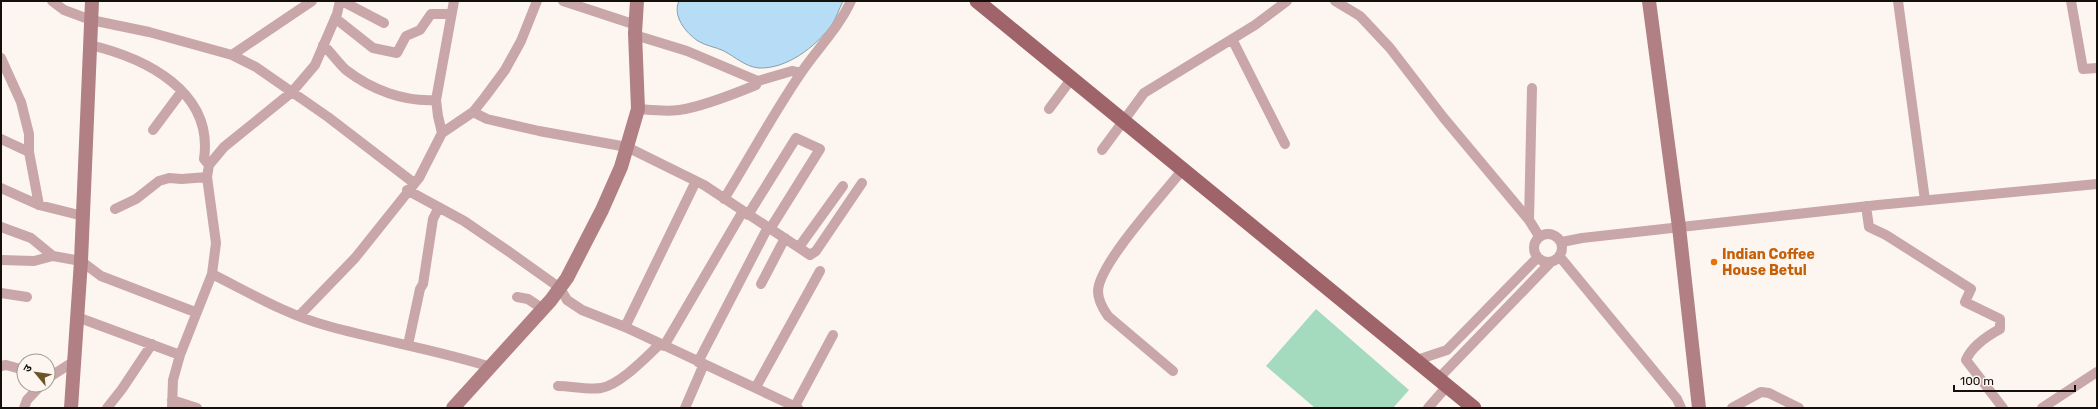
<svg xmlns="http://www.w3.org/2000/svg" width="2098" height="409" font-family="Rubik,'Noto Sans Devanagari',sans-serif">
<rect width="100%" height="100%" fill="#fdf6f0"/>
<path fill="#a4dbbe" d="M1316,309L1409,390L1393,408H1315L1266,366Z"/>
<path fill="#b6ddf5" stroke="#859faf" d="M679,1H843C839,9 836,19 831,26C815,47 787,69 759,68C746,67 735,57 724,51C716,47 706,46 698,41C686,33 672,16 679,1Z"/>
<g fill="none" stroke-linecap="round" stroke-linejoin="round">
<path stroke="#c9a7a9" stroke-width="10" d="M52,1L64,10L91,20L149,32L232,55L256,67L328,117L414,183
M342,1L384,23
M563,1L636,25
M1335,1L1360,16L1390,48L1443,117L1529,220L1539,236
M1898,1L1925,200
M2071,1L2083,69L2097,68
M335,18L373,48L397,53L406,36L420,30L431,14H451
M635,35L687,51L758,81L792,71L801,73
M1232,39L1285,144
M90,45C145,58 214,91 204,159L209,165
M323,45C331,52 339,64 346,70C372,90 404,102 436,100
M232,55L312,1
M1,58L21,102L29,134V152L39,205
M638,109C651,110 666,112 679,110C702,107 734,94 756,85L758,81
M1049,109L1072,78
M473,112L487,119L539,131L627,147L704,185L810,255L816,251L862,183
M153,130L182,91
M442,133L438,116L436,100L454,1
M1,139L29,152
M1102,150L1144,93L1255,25L1287,1
M1,188L39,205L83,216
M407,190L464,221L508,251L560,288L567,300L582,310L625,327L798,408
M724,199C750,157 773,114 801,73C817,49 838,29 851,1
M1866,206L1869,227L1886,235L1971,289L1965,302L2000,319V329C1987,336 1972,346 1966,360L2003,408
M115,209L136,199L159,181L169,178L182,179L207,177
M748,215L796,138L820,149L770,229
M1529,220L1532,88
M1,227L31,238L53,256
M1534 248a14 14 0 1 1 28 0a14 14 0 1 1-28 0Z
M1562,242L1582,238L1878,205L2097,184
M799,247L843,186
M1560,257L1677,399L1681,408
M1,260L34,261L53,256L81,261L101,276L195,312
M212,274C250,293 287,315 328,326C382,341 438,350 491,367
M761,284L785,238
M1,293L27,297
M517,297L528,299L543,309
M299,316L355,258L419,178L442,133L473,112L485,97L505,70L521,41L537,1
M77,317L180,355
M625,327L696,181
M408,345L420,289L423,284L433,219L439,207
M664,346L743,211
M1417,360L1447,350L1537,258
M698,362L768,227
M1,366L6,365L24,370
M1173,371L1108,316C1103,309 1098,301 1098,291C1099,263 1164,194 1183,169
M48,378L73,362
M1439,378L1550,263
M558,386C571,386 588,390 601,388C620,385 646,357 660,344
M756,387L820,271
M172,400L197,408
M795,406L833,335
M24,408L27,400L41,385
M107,408L122,389L152,344
M172,408L173,380L180,355L212,274L216,243L207,177L209,165L224,147L292,92L315,65L337,14L340,1
M685,408L704,364
M1428,408L1448,385
M1732,408L1761,392L1769,393L1799,408
M2042,408L2097,372"/>
<path stroke="#b08084" stroke-width="14" d="M1649,1L1679,227L1699,408
M71,408L81,261L92,1
M453,408L551,300L567,278L602,210L621,167L638,109L635,33L637,1"/>
<path stroke="#9e6469" stroke-width="15" d="M977,1L1474,408"/>
</g>
<circle fill="#e8710a" stroke="#fdf6f0" stroke-width="1.5" cx="1714" cy="262" r="4"/>
<g text-anchor="middle" dominant-baseline="central" stroke-width="3.5" stroke-linejoin="round" paint-order="stroke">
<g font-size="14" font-weight="bold" fill="#c56008" stroke="#fdf6f0" text-anchor="start">
<text x="1722" y="254">Indian Coffee<tspan x="1722" dy="16">House Betul</tspan></text>
</g>
</g>
<rect width="2098" height="409" fill="none" stroke="#130f0b" stroke-width="4"/>
<g transform="translate(36 373) rotate(299)"><circle r="19" fill="#fdf6f0" stroke="#9f9a94"/>
<path d="M0-3L7 15L0 10L-7 15Z" fill="#6e5326"/>
<text y="-6" font-size="11" font-weight="bold" text-anchor="middle" fill="#130f0b">उ</text>
</g>
<path d="M1954 385v6h121v-6" fill="none" stroke="#130f0b" stroke-width="2"/>
<text x="1960" y="385" font-size="12" fill="#130f0b" stroke="#fdf6f0" stroke-width="3" paint-order="stroke">100 m</text>
</svg>
